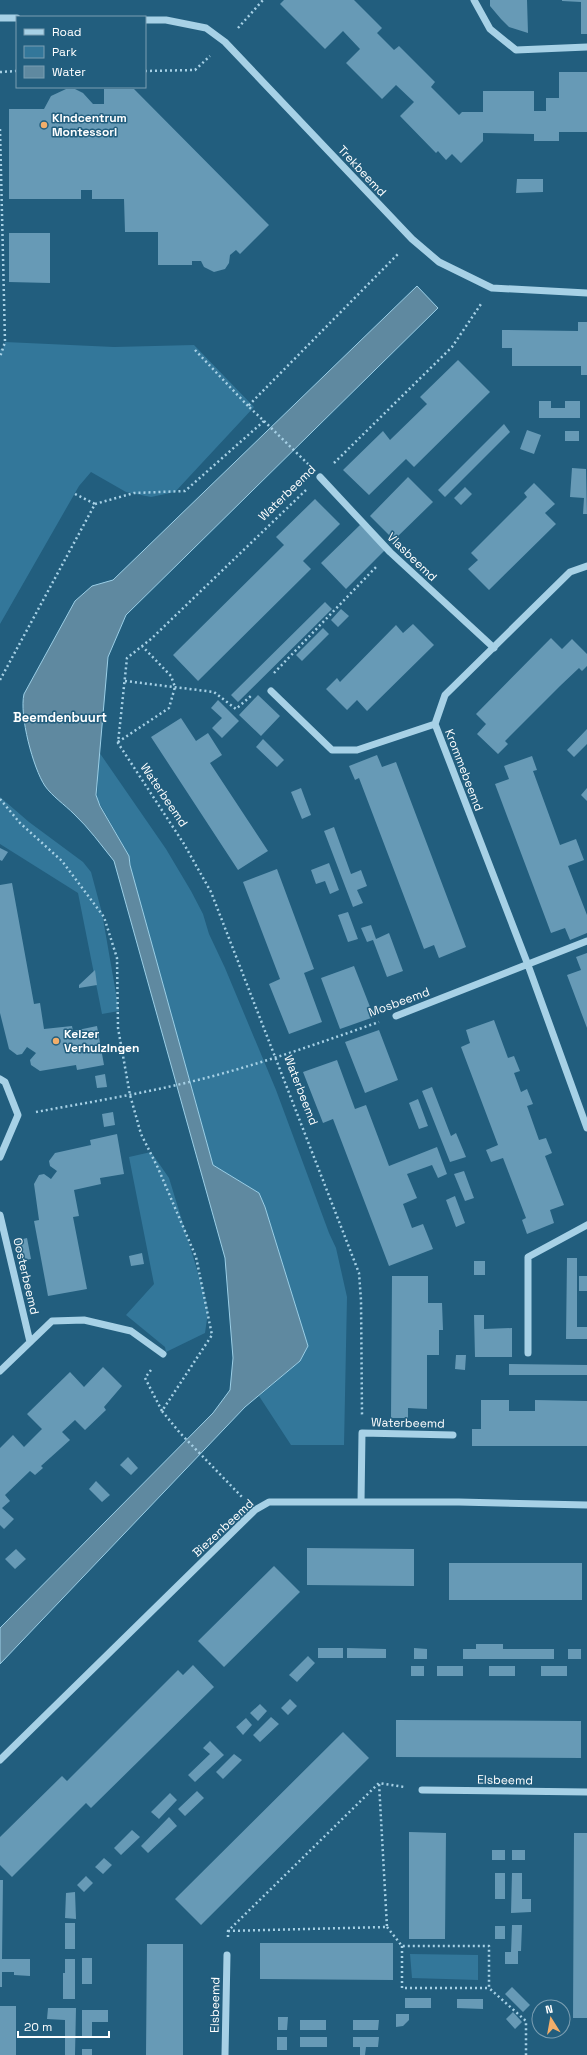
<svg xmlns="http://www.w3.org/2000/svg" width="587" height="2055" font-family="'Space Grotesk',sans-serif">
<rect width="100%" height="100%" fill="#225e7e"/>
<path fill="#33779a" d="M5,342L114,347L194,345L254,407L175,492L151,497L126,492L91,472L79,486L0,624V349H3Z
M99,752L166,849L191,891L203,914L209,934L225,968L276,1090L329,1233L336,1248L347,1297L344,1445H291L259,1396L300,1361L308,1346L265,1207L259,1193L213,1165L130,865L129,856L97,799Z
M0,797L29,822L83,862L91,872L102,913L119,1011L102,1014L78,893L0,844Z
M151,1152L169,1178L203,1289L208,1312L205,1333L166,1352L165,1347L126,1315L154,1284L129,1157Z
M410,1954L478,1955V1980L412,1978Z"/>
<path fill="#5f89a0" stroke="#9bcfe7" d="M417,286L438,308L126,615L108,657L96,795L100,806L129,856L130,865L213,1165L259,1193L265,1207L308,1346L300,1361L245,1407L0,1664V1628L213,1413L230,1390L233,1358L225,1258L114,861C101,845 89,828 74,814C65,805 52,796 45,786C33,768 19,715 24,694L75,601L92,586L113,580Z"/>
<path fill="#679ab6" d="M284,0H354L382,28L377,33L394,50L399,46L435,82L431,87L459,115L462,112H483V91H534V111H546V98H559V72H587V132H559V141H534V134L483,133V141L461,163L452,154L446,160L438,151L436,153L400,116L414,102L396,85L382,99L346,63L360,49L343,31L325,49L280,4Z
M490,0H527L528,33L509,27L501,19L490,6Z
M562,0H587V34H581V2L562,1Z
M66,89H75L83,93L93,104H104V89H134L269,225L240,254L236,250L230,255L229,263L225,269L214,272L204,267L201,261H192V265H158V232H125L124,199H92V190H81V199H9V109H44L51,96Z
M517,179H543V192L516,193Z
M9,233H50V283L9,282Z
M578,322H587V375H581V366H512V348H502V330L578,331Z
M458,360L490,392L414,467L406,459L369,495L343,470L383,431L390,440L427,404L420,397Z
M539,401H551V408H565V401H580V418H539Z
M504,424L510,432L445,497L438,490Z
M527,430L541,435L534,454L520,449Z
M565,431H579V441H565Z
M572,468L586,469L587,514H583L584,498L570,497Z
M408,477L433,502L394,540L370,516Z
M534,483L555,504L545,513L556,524L489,590L468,569L478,560L471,553L527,497L524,493Z
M465,487L472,494L461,505L454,498Z
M315,499L340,524L303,561L311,569L198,681L173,655L284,545L276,537Z
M360,525L385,550L346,589L321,563Z
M325,602L332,609L238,702L231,695Z
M341,609L349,616L338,627L331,620Z
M413,624L434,645L367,711L357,700L347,710L326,689L337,678L340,682L396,625L403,633Z
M323,628L329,634L302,661L296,655Z
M551,638L562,649L572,639L587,654V666L582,671L579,668L560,686L505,741L508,744L498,754L477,734L486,724L476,714Z
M258,695L280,716L261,736L239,715Z
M218,700L239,721L222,738L212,728L222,718L211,708Z
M181,718L196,741L208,733L222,755L210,763L268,851L238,870L151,737Z
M587,729V744L574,757L567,750Z
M263,739L284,760L277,767L256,747Z
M377,755L382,767L396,762L466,947L439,958L434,945L424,949L359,778L355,780L349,766Z
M532,756L537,770L533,771L560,845L576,839L584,860L568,866L587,915V933L570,940L565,928L551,933L495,784L509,779L504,766Z
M301,788L311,815L302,819L291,792Z
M587,788V801L581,795Z
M334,827L351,874L361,870L367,886L357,890L363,903L353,907L324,831Z
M0,848L8,852L2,861L0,860Z
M329,863L339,890L330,894L325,881L316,884L311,870Z
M277,869L314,969L304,973L322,1022L289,1034L269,984L280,979L243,882Z
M12,883L34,1004L40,1003L44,1029L72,1026L73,1031L97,1026L104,1065L77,1070L76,1065L40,1071L31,1065L30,1060L36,1053L27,1047L22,1054L17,1055L9,1049L0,1013V885Z
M348,912L358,939L348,942L338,915Z
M371,925L376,939L389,933L403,971L387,977L373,940L367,942L361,928Z
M587,953V1028L567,975L581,970L576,957Z
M354,966L374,1017L340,1029L321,978Z
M95,970L97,985L79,988V985Z
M494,1020L508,1058L514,1056L520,1071L514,1073L521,1092L527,1089L533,1104L527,1106L539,1140L546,1138L552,1153L545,1156L564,1205L550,1210L554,1223L527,1234L522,1220L526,1218L503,1158L491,1162L486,1150L498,1145L461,1047L470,1043L466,1030Z
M379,1030L398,1080L365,1093L345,1042Z
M337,1060L355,1109L366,1105L389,1166L437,1147L447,1174L438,1178L432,1165L407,1174L417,1198L403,1204L412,1228L423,1224L433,1249L389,1266L333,1119L323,1123L303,1072Z
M105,1074L107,1087L97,1088L95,1076Z
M432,1087L451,1136L456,1133L466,1157L450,1162L422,1091Z
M418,1099L428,1126L419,1129L409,1103Z
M113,1112L115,1125L104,1127L102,1114Z
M117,1134L124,1174L100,1178L101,1184L74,1190L79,1216L73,1217L87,1289L48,1296L34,1221L39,1220L34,1184L39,1175L44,1174L51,1179L57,1171L50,1166L49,1161L55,1153L91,1145L90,1140Z
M464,1171L474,1198L465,1201L454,1174Z
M455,1196L465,1223L456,1227L446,1200Z
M27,1238L31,1259L19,1261L15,1241Z
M142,1253L144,1264L131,1266L129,1256Z
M567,1258H577V1327H587V1339H566Z
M474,1261H485V1275H474Z
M392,1276H428V1303H442L443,1330H439V1355H427V1409L408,1408V1418H391Z
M579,1276H587V1291H579Z
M474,1315H484V1329L512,1328V1357H475Z
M456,1355H466L465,1370L455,1369Z
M509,1364L587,1365V1375H509Z
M103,1367L122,1386L104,1407L106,1410L85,1430L75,1420L62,1432L70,1440L41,1466L43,1468L35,1475L30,1471L5,1495L10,1501L2,1508L14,1519L4,1529L0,1525V1448L13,1435L24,1447L42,1429L27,1414L70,1372L84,1387Z
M481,1400H509V1411H535V1400L587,1401V1446H472V1429H481Z
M128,1457L138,1468L131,1475L120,1465Z
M96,1481L110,1495L102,1502L89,1489Z
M307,1548L414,1549V1586L307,1585Z
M16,1549L26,1559L15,1569L5,1559Z
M449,1563H582V1600H449Z
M274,1566L300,1592L224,1667L198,1641Z
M476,1644H503V1649H554V1659H463V1649H476Z
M318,1648H343V1658H318Z
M347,1648L386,1649V1658H347Z
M414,1648L427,1649V1659H414Z
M568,1649H581V1659H568Z
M308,1656L315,1663L297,1682L289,1675Z
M193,1665L214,1687L91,1808L86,1803L12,1877L0,1865V1837L62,1776L67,1781L178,1670L183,1675Z
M411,1666H424V1676H411Z
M437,1666H463V1676H437Z
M489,1666H515V1676H489Z
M541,1666H567V1676H541Z
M290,1699L297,1706L288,1715L281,1708Z
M260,1704L267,1711L258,1721L250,1713Z
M271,1717L279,1724L260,1742L253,1735Z
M246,1718L252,1725L243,1735L236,1727Z
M396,1720L581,1721V1758L396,1757Z
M343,1732L369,1758L201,1925L175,1899Z
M210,1741L224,1755L195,1782L188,1775L210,1754L203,1748Z
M234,1754L242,1760L223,1779L216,1772Z
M197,1791L204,1798L185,1816L178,1809Z
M170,1793L177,1800L159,1819L151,1812Z
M169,1817L177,1826L148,1853L141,1846Z
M132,1830L140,1837L121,1855L114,1848Z
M409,1832L446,1833L445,1939H409Z
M574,1833H587V2018H573Z
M492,1850H505V1860H492Z
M512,1850H525V1860H512Z
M104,1858L112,1865L103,1874L95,1867Z
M495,1873H505V1899H495Z
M512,1873H522V1899H531V1912L511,1913Z
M86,1876L93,1883L84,1892L77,1885Z
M0,1880H3L2,1959H30V1976L14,1975V1972H2V1987H0Z
M75,1892L76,1919L65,1918L66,1893Z
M65,1923H75V1949H65Z
M512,1925H522L521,1951H518V1964H505V1952H511Z
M495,1926H505V1939H495Z
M260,1943H393V1980L260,1979Z
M147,1944H183V2055H146Z
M82,1958H92V1984H82Z
M65,1959H75V1999H63V1973H65Z
M512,1987L530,2005L523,2012L505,1994Z
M405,1998H431V2008H405Z
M457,1999H483V2009L457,2008Z
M0,2006H16V2055H0Z
M48,2008H76L75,2055H65V2020L47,2019Z
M82,2010H108V2022H92V2036H82Z
M513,2012L522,2022L515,2029L506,2019Z
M396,2014H409V2020L403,2026L396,2027Z
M278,2017H288L287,2030H278Z
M300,2020H326V2030H300Z
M353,2020H379L378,2030H353Z
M277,2037H287V2050H277Z
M300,2037H327V2047H300Z
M353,2037H379L378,2047H366L365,2055H360V2047H353Z
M82,2049H92V2055H82Z"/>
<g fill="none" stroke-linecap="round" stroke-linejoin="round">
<path stroke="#a7d1e6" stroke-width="2.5" stroke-dasharray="2 3" stroke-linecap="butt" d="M238,28L263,0
M145,71L195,70L210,56
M0,72L17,71
M0,129L5,342L0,357
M195,350L248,406
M264,421L308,464
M334,463L452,347L481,304
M306,490L151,639L127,658L118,743L184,844L211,892L359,1273L361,1300L362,1415
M75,494L95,504
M274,673L376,567
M0,680L95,504L134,493L185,491L264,421L248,406L399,253
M125,681L214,692L236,709L252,695
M118,742L169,708L175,687L171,676L142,646
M0,799L20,823L62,861L104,917L117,958L118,1028L130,1095L141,1134L158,1168L196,1257L212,1335L162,1411L180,1433L242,1497
M36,1112C96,1101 158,1091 217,1075C272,1060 325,1041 379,1022
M151,1370L145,1378L162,1411
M387,1927L402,1946H489V1988L526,2021V2055
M228,1931L387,1927L379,1783
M228,1937V1931L379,1783L404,1787
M402,1946V1988H489"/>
<path stroke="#a7d1e6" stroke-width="7" d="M474,0L490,29L516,50L587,47
M0,18H17
M145,20H166L206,28L225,42L412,239L439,262L492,288L587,293
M320,477L390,552L494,648
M587,566L570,572L445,695L435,724L528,965L587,1128
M271,691L332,750H357L435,724
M396,1016L587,941
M0,1079L5,1082L18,1115L0,1157
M0,1215L30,1342
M528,1353V1257L587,1225
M0,1371L52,1321L84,1320L131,1331L163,1354
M361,1502L362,1433L453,1435
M0,1760L255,1510L269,1502H459L587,1505
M422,1790L587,1792
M225,2055L227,1955"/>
</g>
<g fill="#f2ae6a" stroke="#225e7e" stroke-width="1.5">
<circle cx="44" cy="125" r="4"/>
<circle cx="56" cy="1041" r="4"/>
</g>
<g text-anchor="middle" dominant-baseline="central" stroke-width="3" stroke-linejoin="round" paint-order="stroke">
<g font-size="12" font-weight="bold" fill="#fff" stroke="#225e7e" text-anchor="start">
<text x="52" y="118">Kindcentrum<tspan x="52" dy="14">Montessori</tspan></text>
<text x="64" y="1034">Keizer<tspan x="64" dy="14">Verhuizingen</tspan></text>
</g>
<g font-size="12" fill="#fff" stroke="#225e7e">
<text transform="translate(362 171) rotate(47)">Trekbeemd</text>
<text transform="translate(287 493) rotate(-44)">Waterbeemd</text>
<text transform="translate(412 557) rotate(44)">Vlasbeemd</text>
<text transform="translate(464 770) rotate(69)">Krommebeemd</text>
<text transform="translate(164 795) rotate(56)">Waterbeemd</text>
<text transform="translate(399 1002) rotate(-20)">Mosbeemd</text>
<text transform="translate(301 1090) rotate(69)">Waterbeemd</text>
<text transform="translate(26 1276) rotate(77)">Oosterbeemd</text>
<text transform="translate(408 1423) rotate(1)">Waterbeemd</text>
<text transform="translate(223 1528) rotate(-43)">Biezenbeemd</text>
<text transform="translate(505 1780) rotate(1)">Elsbeemd</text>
<text transform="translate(215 2005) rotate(-89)">Elsbeemd</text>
</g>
<g font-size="13" font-weight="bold" fill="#fff" stroke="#225e7e">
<text x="60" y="717">Beemdenbuurt</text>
</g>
</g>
<rect x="16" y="16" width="130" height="72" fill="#225e7e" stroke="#7a9eb2"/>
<rect x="24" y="29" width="20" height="6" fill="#a7d1e6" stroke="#7a9eb2"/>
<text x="52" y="36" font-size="12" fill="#ffffff">Road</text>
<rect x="24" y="46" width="20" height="12" fill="#33779a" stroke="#7a9eb2"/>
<text x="52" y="56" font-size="12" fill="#ffffff">Park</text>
<rect x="24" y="66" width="20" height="12" fill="#5f89a0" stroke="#7a9eb2"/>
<text x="52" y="76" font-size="12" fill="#ffffff">Water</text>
<g transform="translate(551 2019) rotate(349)"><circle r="19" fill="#225e7e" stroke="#7a9eb2"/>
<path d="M0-3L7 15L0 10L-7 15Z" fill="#f2ae6a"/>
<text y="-6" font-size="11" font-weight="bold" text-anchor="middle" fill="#ffffff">N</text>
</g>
<path d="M18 2031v6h91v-6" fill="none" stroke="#ffffff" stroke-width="2"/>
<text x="24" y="2031" font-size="12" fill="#ffffff" stroke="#225e7e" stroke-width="3" paint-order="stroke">20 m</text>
</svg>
